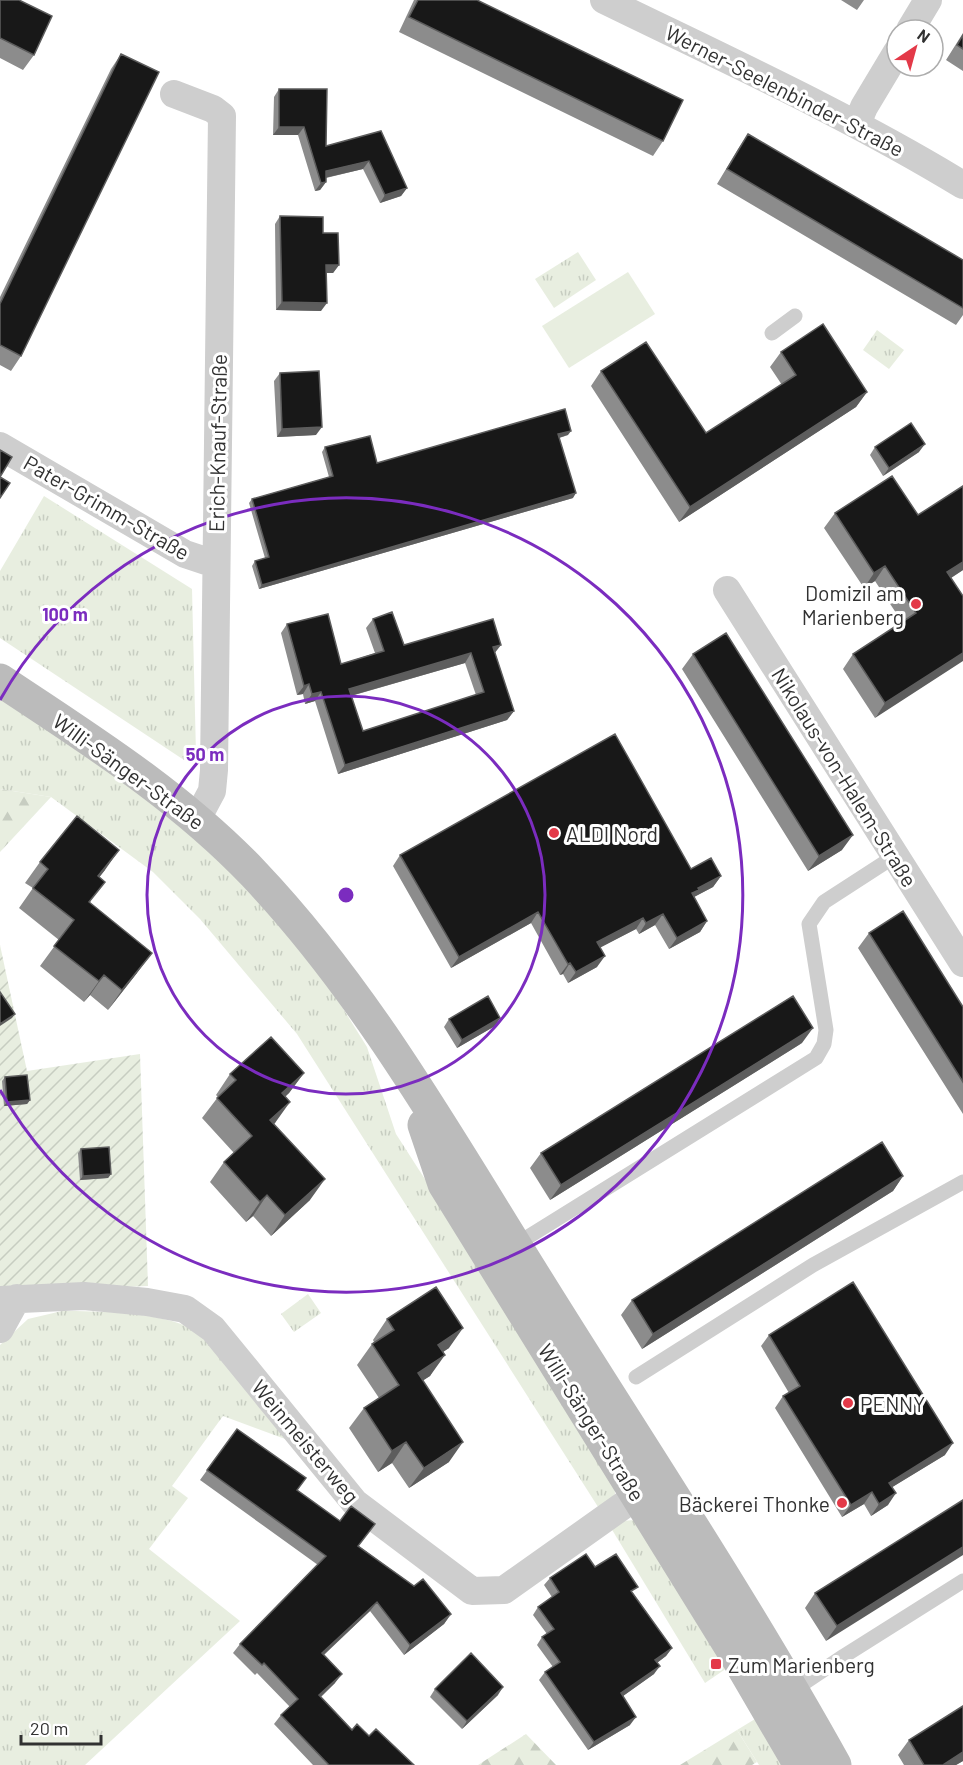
<svg xmlns="http://www.w3.org/2000/svg" width="963" height="1765" font-family="Barlow,sans-serif">
<defs>
<pattern id="grass-tufts" width="24" height="20" patternUnits="userSpaceOnUse" patternTransform="scale(1.5)"><rect width="24" height="20" fill="#e8eee0"/><path d="M3 7l-1-3M5 7V3M7 7l1-3M15 17l-1-3M17 17v-4M19 17l1-3" fill="none" stroke="#c7cdc1"/></pattern>
<pattern id="forest-firs" width="22" height="20" patternUnits="userSpaceOnUse" patternTransform="scale(1.5)"><rect width="22" height="20" fill="#e8eee0"/><path d="M5 1l3.5 6h-7zM16 11l3.5 6h-7z" fill="#c7cdc1"/></pattern>
<pattern id="garden-furrows" width="10" height="10" patternUnits="userSpaceOnUse" patternTransform="scale(1.5)"><rect width="10" height="10" fill="#e8eee0"/><path d="M-1 1l2-2M0 10L10 0M9 11l2-2" fill="none" stroke="#c7cdc1"/></pattern>
</defs>
<rect width="100%" height="100%" fill="#fff"/>
<path fill="url(#grass-tufts)" d="M578,252L596,280L554,308L535,279Z
M877,330L904,350L889,369L863,350Z
M44,496L192,589L196,754L184,760L0,638V571Z
M0,696L140,789L222,858L314,962L367,1047L396,1134L614,1474L615,1494L600,1510L297,1034L200,919L153,872L51,797L0,789Z
M308,1294L321,1313L294,1332L281,1314Z
M62,1311C98,1311 153,1312 186,1326C193,1329 199,1335 205,1339L296,1443L223,1416L172,1486L188,1498L149,1549L240,1621L85,1765H0V1345L28,1319Z
M634,1520L730,1666L705,1683L611,1528L623,1521Z
M760,1716L789,1765H759L737,1730Z"/>
<path fill="url(#forest-firs)" d="M0,789L51,797L0,852Z
M737,1730L757,1762L752,1765H680Z
M526,1734L556,1765H478Z"/>
<path fill="url(#garden-furrows)" d="M0,945L27,1071L140,1054L148,1286L0,1292Z"/>
<path fill="#e8eee0" d="M628,272L655,314L569,368L542,326Z"/>
<g fill="none" stroke-linecap="round" stroke-linejoin="round">
<path stroke="#cecece" stroke-width="15" d="M772,333L795,316
M515,1245L816,1058L824,1044L826,1030L809,924L824,902L895,856
M636,1377L813,1265L963,1182
M792,1691L844,1656L963,1581"/>
<path stroke="#cecece" stroke-width="28" d="M604,0C725,59 848,115 963,185
M910,30L928,0
M174,94L213,109L222,116L214,770L212,791L197,819
M857,124L864,107L897,52
M0,446L185,554L215,564
M727,590L963,963
M0,1300L84,1296L147,1302L185,1309L213,1329L355,1503L472,1591L504,1590L638,1495
M0,1329L17,1298"/>
<path stroke="#bbb" stroke-width="33" d="M0,680C89,739 180,796 254,874C368,994 452,1145 540,1285C639,1444 744,1601 835,1765
M424,1125L444,1184L738,1659L800,1765"/>
</g>
<path fill="#8c8c8c" fill-rule="evenodd" d="M0,0L34,55L23,70L0,58Z
M414,0H477L663,141L653,156L399,32Z
M841,0H864L857,10Z
M963,33V71L946,60Z
M121,54L21,356L11,371L0,365V297L111,69Z
M279,89L326,146L381,131L407,188L401,196L380,203L363,169L326,178V182L320,190L315,191L298,135H273L274,97Z
M748,134L963,260V315L956,325L717,184L738,149Z
M280,216L323,233L339,265L333,273H326L321,311L276,310L275,224Z
M781,352L867,392L856,407L679,522L591,386L601,371L706,433L782,385L770,367Z
M280,373L316,435L277,437L274,381Z
M568,435L559,438L573,498L259,589L252,566L255,561L265,558L249,503L252,499L329,477L322,452L325,447L377,463Z
M875,447L919,452L883,476L870,455Z
M835,513L918,515L963,570L951,578L963,596L875,718L843,669L853,654L902,622L875,581L864,588L824,528Z
M373,619L404,645L495,653L514,711L507,720L338,774L315,701L305,704L303,694L297,695L281,633L287,624L341,664L375,653L366,628ZM465,663L476,695L363,731L351,696Z
M693,654L842,850L808,871L682,669Z
M400,855L691,869L721,876L713,887L694,897L707,921L700,932L669,949L655,925L639,934L636,929L600,947L597,967L568,983L563,974L560,975L531,923L451,968L393,866Z
M40,862L105,870L99,877L90,903L137,973L108,1010L90,995L84,1002L40,966L59,940L19,908L33,888L25,883Z
M869,933L963,1007V1114L858,948Z
M500,1018L495,1026L457,1048L444,1027L449,1019Z
M802,1043L550,1200L530,1168L541,1153Z
M304,1073L289,1093L285,1097L275,1123L274,1124L310,1200L271,1236L253,1216L246,1222L210,1182L224,1162L234,1153L202,1118L218,1097L216,1095L230,1074Z
M5,1077L30,1100L27,1104L4,1106L2,1081Z
M81,1149L111,1174L108,1178L80,1180L78,1153Z
M903,1176L893,1191L642,1349L621,1315L632,1300Z
M387,1319L449,1348L443,1352L430,1376L423,1380L449,1462L409,1488L392,1463L378,1472L349,1428L364,1408L379,1398L357,1365L372,1344L374,1342L373,1340Z
M769,1335L945,1455L892,1487L888,1505L871,1516L864,1504L842,1517L775,1408L783,1396L789,1393L761,1346Z
M237,1429L297,1490L359,1546L451,1614L444,1624L404,1655L370,1611L324,1655L335,1683L321,1697L352,1730L369,1736L414,1765H313L274,1724L281,1715L290,1707L257,1673L255,1675L233,1653L240,1644L318,1565L200,1480Z
M963,1500L826,1641L805,1608L815,1593Z
M595,1567L633,1593L672,1648L666,1656L657,1663L654,1674L623,1696L630,1725L588,1750L539,1680L545,1672L553,1667L537,1645L542,1637L547,1634L533,1615L538,1607L552,1597L544,1585L550,1578Z
M435,1689L498,1695L462,1729L430,1697Z
M963,1706V1761L956,1765H904L898,1755L909,1740Z"/>
<path fill="#5d5d5d" d="M279,127H304L298,135H273Z
M369,161L363,169L320,179L326,171Z
M326,182L320,190L315,191L321,183Z
M407,188L401,196L380,203L385,195Z
M326,265H339L333,273H320Z
M282,302L327,303L321,311L276,310Z
M867,392L856,407L679,522L690,507Z
M322,427L316,435L277,437L282,429Z
M571,431L568,435L555,439L558,434Z
M925,444L919,452L883,476L889,468Z
M576,493L573,498L259,589L262,585Z
M963,562V570L937,587L947,572Z
M885,566L875,581L864,588L874,573Z
M501,645L494,654L493,647Z
M471,653L465,663L343,698L349,689Z
M963,653V661L875,718L885,703Z
M309,684L303,694L297,695L304,686Z
M321,692L315,701L305,704L312,694Z
M514,711L507,720L338,774L345,765Z
M853,835L842,850L808,871L819,856Z
M119,850L105,870L84,897L98,876Z
M721,876L713,887L694,897L692,893L698,888Z
M538,912L531,923L451,968L459,957Z
M663,914L655,925L639,934L646,923Z
M643,918L636,929L590,953L597,942Z
M707,921L700,932L669,949L677,938Z
M152,953L137,973L108,1010L122,990Z
M605,956L597,967L568,983L576,972Z
M570,963L563,974L560,975L568,964Z
M104,975L90,995L84,1002L99,981Z
M15,1014L12,1018L0,1026V1024Z
M500,1018L495,1026L457,1048L462,1040Z
M813,1028L802,1043L550,1200L561,1185Z
M304,1073L289,1093L267,1113L282,1093Z
M30,1100L27,1104L4,1106L7,1102Z
M290,1102L275,1123L256,1140L270,1120Z
M111,1174L108,1178L80,1180L83,1176Z
M903,1176L893,1191L642,1349L653,1334Z
M325,1179L310,1200L271,1236L285,1215Z
M267,1195L253,1216L246,1222L260,1202Z
M463,1328L449,1348L423,1365L438,1345Z
M445,1355L430,1376L404,1393L418,1373Z
M406,1442L392,1463L378,1472L392,1451Z
M463,1442L449,1462L409,1488L424,1468Z
M953,1443L945,1455L881,1494L889,1483Z
M872,1492L864,1504L842,1517L851,1505Z
M896,1493L888,1505L871,1516L879,1504Z
M963,1547V1555L826,1641L837,1626Z
M377,1602L370,1611L316,1662L322,1653Z
M451,1614L444,1624L404,1655L410,1645Z
M672,1648L666,1656L650,1668L655,1660Z
M660,1666L654,1674L616,1701L621,1693Z
M342,1674L335,1683L312,1705L319,1695Z
M503,1687L498,1695L462,1729L467,1721Z
M636,1717L630,1725L588,1750L594,1742Z
M963,1752V1761L956,1765H943Z"/>
<path fill="#181818" stroke="#5d5d5d" stroke-width="1.5" fill-rule="evenodd" d="M0,0H19L52,16L34,55L0,38Z
M418,0H477L683,100L663,141L409,17Z
M963,35V49L957,45Z
M121,54L159,72L21,356L0,345V304Z
M279,89H327L326,146L381,131L407,188L385,195L369,161L326,171V182L321,183L304,127H279Z
M748,134L963,260V308L727,169Z
M280,216L323,217V233H338L339,265H326L327,303L282,302Z
M823,324L867,392L690,507L601,371L646,342L706,433L796,375L781,352Z
M319,371L322,427L282,429L280,373Z
M565,409L571,431L558,434L576,493L262,585L255,561L269,557L252,499L333,476L325,447L370,436L377,463Z
M911,423L925,444L889,468L875,447Z
M0,450L12,457L0,477L10,483L0,498Z
M892,476L918,515L963,486V562L947,572L963,596V653L885,703L853,654L916,613L885,566L874,573L835,513Z
M392,612L404,645L493,619L501,645L493,647L514,711L345,765L321,692L312,694L309,684L304,686L287,624L328,614L341,664L384,651L373,619ZM471,653L484,692L363,731L349,689Z
M726,633L853,835L819,856L693,654Z
M615,734L691,869L711,858L721,876L698,888L699,890L692,893L707,921L677,938L663,914L646,923L643,918L597,942L605,956L576,972L570,963L568,964L538,912L459,957L400,855Z
M77,816L119,850L98,876L105,882L89,902L152,953L122,990L104,975L99,981L54,946L74,920L33,888L48,869L40,862Z
M903,911L963,1007V1082L869,933Z
M0,992L15,1014L0,1024Z
M488,996L500,1018L462,1040L449,1019Z
M793,996L813,1028L561,1185L541,1153Z
M271,1037L304,1073L282,1093L290,1102L270,1120L325,1179L285,1215L267,1195L260,1202L224,1162L252,1136L217,1098L236,1080L230,1074Z
M27,1075L30,1100L7,1102L5,1077Z
M882,1142L903,1176L653,1334L632,1300Z
M109,1147L111,1174L83,1176L81,1149Z
M853,1282L953,1443L889,1483L896,1493L879,1504L872,1492L851,1505L783,1396L800,1386L769,1335Z
M436,1287L463,1328L438,1345L445,1355L418,1373L463,1442L424,1468L406,1442L392,1451L364,1408L399,1385L372,1344L394,1330L387,1319Z
M237,1429L306,1478L297,1490L340,1521L351,1506L375,1524L358,1546L414,1586L423,1579L451,1614L410,1645L377,1602L322,1653L342,1674L319,1695L352,1730L357,1724L369,1736L376,1729L414,1765H329L281,1715L298,1699L264,1663L262,1665L240,1644L326,1556L207,1470Z
M963,1500V1547L837,1626L815,1593Z
M586,1554L595,1567L616,1554L638,1587L631,1591L672,1648L655,1660L660,1666L621,1693L636,1717L594,1742L545,1672L560,1662L542,1637L554,1629L538,1607L559,1592L550,1578Z
M471,1653L503,1687L467,1721L435,1689Z
M963,1706V1752L943,1765H924L909,1740Z"/>
<g fill="none" stroke="#7b2cbf" stroke-width="3">
<circle cx="346" cy="895" r="199"/>
<path d="M0 700A397 397 0 1 1 0 1090"/>
</g>
<g fill="#e33948" stroke="#fff" stroke-width="2">
<circle cx="916" cy="604" r="6"/>
<circle cx="554" cy="833" r="6"/>
<circle cx="848" cy="1403" r="6"/>
<circle cx="842" cy="1503" r="6"/>
<rect x="710" y="1658" width="12" height="12" rx="3"/>
</g>
<g text-anchor="middle" dominant-baseline="central" stroke-width="6" stroke-linejoin="round" paint-order="stroke">
<g font-size="21" fill="#313131" stroke="#fff">
<text transform="translate(785 90) rotate(27)">Werner-Seelenbinder-Straße</text>
<text transform="translate(217 443) rotate(-89)">Erich-Knauf-Straße</text>
<text transform="translate(107 507) rotate(30)">Pater-Grimm-Straße</text>
<text transform="translate(129 771) rotate(36)">Willi-Sänger-Straße</text>
<text transform="translate(845 777) rotate(58)">Nikolaus-von-Halem-Straße</text>
<text transform="translate(592 1422) rotate(58)">Willi-Sänger-Straße</text>
<text transform="translate(306 1441) rotate(50)">Weinmeisterweg</text>
</g>
<g font-size="21" fill="#313131" stroke="#fff" text-anchor="start">
<text x="904" y="592" text-anchor="end">Domizil am<tspan x="904" dy="24">Marienberg</tspan></text>
<text x="566" y="833">ALDI Nord</text>
<text x="860" y="1403">PENNY</text>
<text x="830" y="1503" text-anchor="end">Bäckerei Thonke</text>
<text x="728" y="1664">Zum Marienberg</text>
</g>
</g>
<circle cx="346" cy="895" r="9" fill="#7b2cbf" stroke="#fff" stroke-width="3"/>
<g font-size="18" text-anchor="middle" font-weight="bold" fill="#7b2cbf" stroke="#fff" stroke-width="6" stroke-linejoin="round" paint-order="stroke">
<text x="65" y="621">100 m</text>
<text x="205" y="761">50 m</text>
</g>
<g transform="translate(915 48) rotate(36)"><circle r="28" fill="#ffffff" stroke="#adadad" stroke-width="1.5"/>
<path d="M0-4.5L10 22L0 15L-10 22Z" fill="#e33948"/>
<text y="-9" font-size="16" font-weight="bold" text-anchor="middle" fill="#313131">N</text>
</g>
<path d="M21 1735v9h80v-9" fill="none" stroke="#313131" stroke-width="3"/>
<text x="30" y="1735" font-size="18" fill="#313131" stroke="#ffffff" stroke-width="4.5" paint-order="stroke">20 m</text>
</svg>
